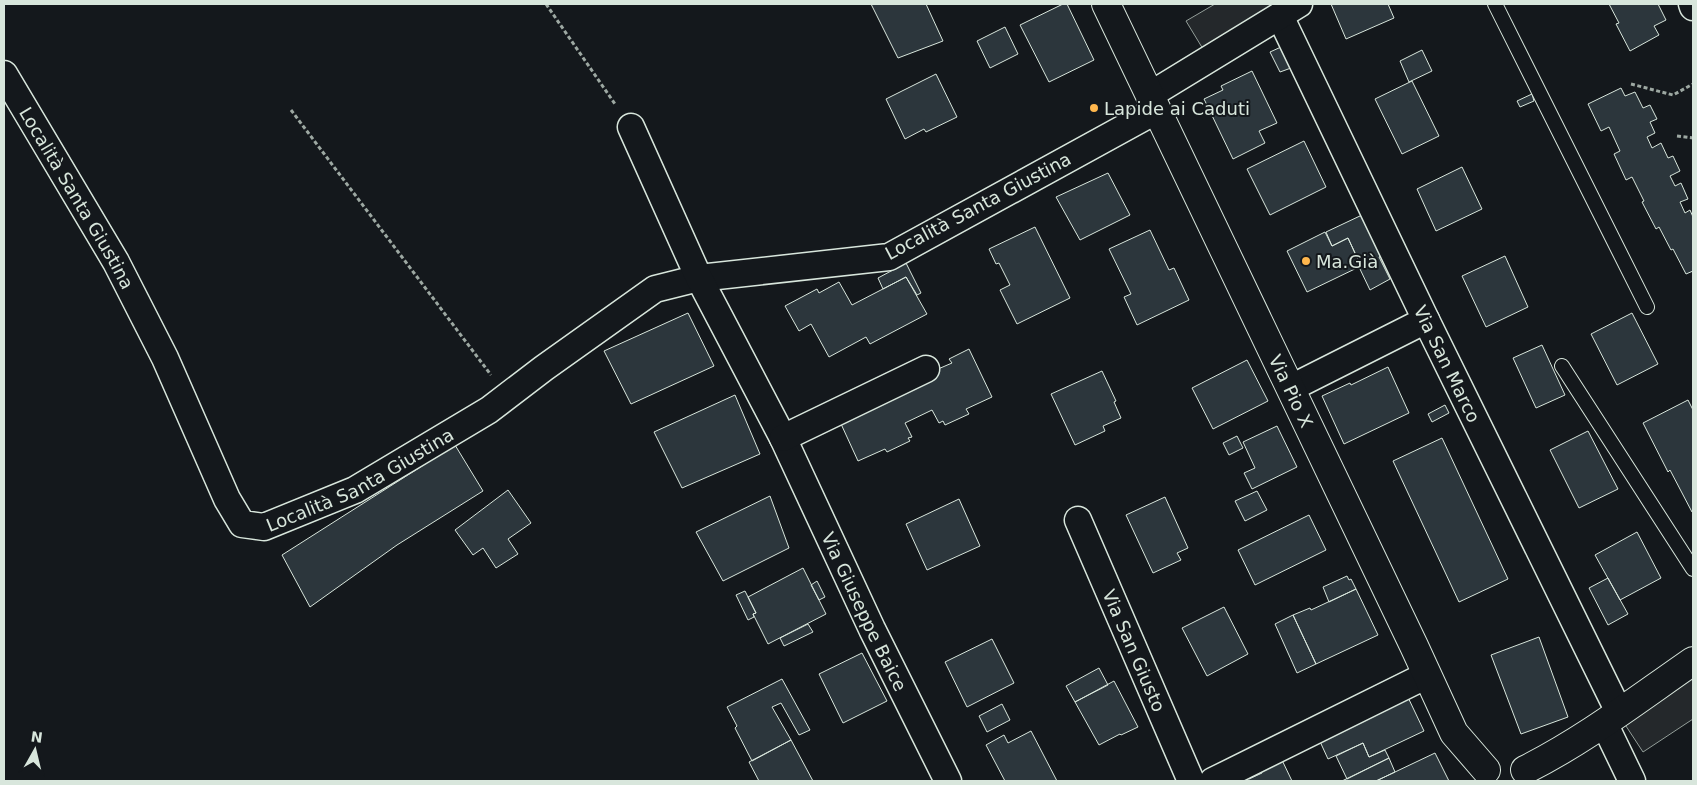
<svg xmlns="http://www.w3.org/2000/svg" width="1697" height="785" font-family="'DejaVu Sans',sans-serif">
<rect width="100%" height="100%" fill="#14181c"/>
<path fill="#24282b" stroke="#939e99" d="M1215,4H1277L1203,49L1186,21Z
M1693,677V719L1643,752L1624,723Z"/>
<path fill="#2c363c" stroke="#d8e6dc" d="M871,4H926L943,41L898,58Z
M1063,4H1067L1094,60L1049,82L1020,25Z
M1331,4H1388L1394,18L1346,39Z
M1609,4H1658L1666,20L1654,26L1659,35L1630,51L1616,24L1619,23Z
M1005,27L1018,54L990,68L977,41Z
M1281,47L1291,68L1280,72L1270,52Z
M1422,50L1432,71L1409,82L1400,61Z
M1252,71L1277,123L1259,131L1265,143L1233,159L1204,99L1223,90L1221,86Z
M936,74L957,117L926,132L924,129L905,139L886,99Z
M1412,81L1439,136L1402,154L1375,99Z
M1621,88L1625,96L1635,92L1643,108L1650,105L1657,119L1650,122L1655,133L1647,137L1652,148L1661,143L1668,158L1673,156L1680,171L1670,176L1675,186L1681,183L1688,199L1680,202L1685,213L1690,210L1693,217V271L1686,274L1673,249L1671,250L1659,227L1656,229L1642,202L1644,201L1632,177L1626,180L1614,154L1620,151L1609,127L1601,131L1588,104Z
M1532,94L1534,101L1520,107L1517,101Z
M1304,141L1326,187L1270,215L1247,169Z
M1462,167L1482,209L1436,231L1417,189Z
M1108,173L1130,215L1080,240L1056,197Z
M1362,215L1382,255L1379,257L1390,279L1370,290L1359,267L1361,266L1348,238L1332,246L1326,232Z
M1035,227L1070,298L1017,324L1000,290L1010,285L999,263L996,264L989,249Z
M1150,230L1169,270L1174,268L1189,300L1137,325L1124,297L1131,294L1109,249Z
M1325,232L1332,246L1348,238L1361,266L1307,292L1287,251Z
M1505,256L1528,307L1486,327L1462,276Z
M906,263L921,293L917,295L906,277L883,289L878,278Z
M906,277L927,314L870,344L866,337L829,357L811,324L799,331L785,306L817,289L819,293L839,282L852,305Z
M688,313L714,366L631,404L604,351Z
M1632,313L1658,364L1617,385L1591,334Z
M1542,345L1565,395L1536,408L1513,358Z
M969,349L992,397L966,409L969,414L945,425L943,421L939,423L932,410L905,423L912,437L908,438L910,441L887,452L885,449L858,461L836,413L952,363L949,359Z
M1247,360L1268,401L1213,429L1192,388Z
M1388,367L1409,413L1344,444L1322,396L1350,383L1351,385Z
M1102,371L1116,401L1114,402L1121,418L1103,426L1105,431L1075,445L1051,394Z
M735,395L760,454L682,488L654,432Z
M1688,400L1693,410V511L1692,512L1670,470L1668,472L1643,423Z
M1445,405L1449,413L1432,422L1428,414Z
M1277,426L1297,467L1252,489L1244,473L1255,468L1243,442Z
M1588,431L1618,489L1579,508L1550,450Z
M1237,436L1243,448L1229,455L1223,443Z
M1442,438L1508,579L1459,602L1393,461Z
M455,445L483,491L397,545L310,607L282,555Z
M508,490L531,523L508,539L518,554L496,568L483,548L473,555L455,530Z
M1257,491L1267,510L1245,521L1235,501Z
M770,496L789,548L723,581L696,532Z
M1165,497L1188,548L1177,553L1181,560L1153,573L1126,515Z
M959,499L980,546L927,570L906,524Z
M1309,515L1326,550L1255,585L1238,550Z
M1637,532L1661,578L1620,600L1595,555Z
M803,568L826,614L768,644L753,614L756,613L748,597Z
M1347,576L1349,580L1351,579L1356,589L1329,602L1323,587Z
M1608,578L1628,614L1608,625L1589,588Z
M817,581L825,597L819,600L811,585Z
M1356,589L1378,635L1316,664L1293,615L1310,608L1311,610Z
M745,591L756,613L753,614L754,617L748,620L736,595Z
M1224,607L1248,654L1207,676L1182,628Z
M1293,615L1316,664L1297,673L1275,624Z
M808,624L813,632L784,646L780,638Z
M1539,637L1568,717L1521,734L1491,655Z
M992,639L1014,683L967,707L945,662Z
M862,653L887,701L843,723L819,674Z
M1099,668L1108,685L1075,702L1066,686Z
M782,679L810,730L799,735L781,703L772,707L791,740L752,761L735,728L737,726L727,707Z
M1114,681L1138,727L1121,735L1120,734L1099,745L1075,702Z
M1405,691L1424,731L1369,757L1363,743L1328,759L1317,735Z
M1002,704L1010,720L987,732L979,716Z
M1031,731L1057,781H1005L986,745L1004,735L1008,743Z
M791,740L813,781H759L749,762Z
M1363,743L1369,757L1385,750L1389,758L1347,779L1336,756Z
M1435,753L1449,781H1376L1395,772Z
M1281,758L1292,781H1227L1245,772L1249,779L1262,773L1260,769Z
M1389,758L1395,772L1376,781H1342Z"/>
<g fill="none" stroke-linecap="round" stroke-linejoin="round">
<g stroke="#d8e6dc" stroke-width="16">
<path id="service" d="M1495,4L1647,307
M1562,366L1693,569"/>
</g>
<g stroke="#d8e6dc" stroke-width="29">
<g id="minor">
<path d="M1692,4L1693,7"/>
<path id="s1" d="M1280,16L1426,320L1619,712"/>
<path id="s2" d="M4,74L116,262L165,358L227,499L242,524L264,527L355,490L489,410L544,368L655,289L699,278L889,257L1157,110"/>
<path d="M1150,95L1299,4"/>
<path id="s3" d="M631,127L699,278L783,438L872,629L948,781"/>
<path d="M1291,388L1426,320"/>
<path d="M783,438L926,369"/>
<path id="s4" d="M1078,520L1191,781"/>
<path d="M1604,723L1632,781"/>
<path d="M1213,781L1427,675"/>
</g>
</g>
<g stroke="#d8e6dc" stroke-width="30">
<g id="tertiary">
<path id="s5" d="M1106,4L1414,646L1454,733L1486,770"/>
<path d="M1525,770C1585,740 1638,699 1693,661"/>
</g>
</g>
<path stroke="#9da8a2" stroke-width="3" stroke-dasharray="4 2.5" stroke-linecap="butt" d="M546,4L615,104
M1631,84L1673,95L1693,84
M291,110L491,375
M1677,136L1693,138"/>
<use href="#service" stroke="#14181c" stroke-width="14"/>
<use href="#minor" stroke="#14181c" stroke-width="26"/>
<use href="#tertiary" stroke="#14181c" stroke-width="28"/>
</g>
<g fill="#ffb74d" stroke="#14181c" stroke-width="2">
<circle cx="1094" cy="108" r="5"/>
<circle cx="1306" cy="261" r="5"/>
</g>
<g text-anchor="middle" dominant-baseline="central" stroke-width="4" stroke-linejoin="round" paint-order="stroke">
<g font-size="18" fill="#d8e6dc" stroke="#14181c" text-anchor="start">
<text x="1104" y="108">Lapide ai Caduti</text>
<text x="1316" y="261">Ma.Già</text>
</g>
<g font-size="18" fill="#d8e6dc" stroke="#14181c">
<text stroke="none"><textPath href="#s2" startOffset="144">Località Santa Giustina</textPath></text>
<text transform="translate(978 206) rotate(-28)">Località Santa Giustina</text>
<text stroke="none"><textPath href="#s1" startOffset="386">Via San Marco</textPath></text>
<text stroke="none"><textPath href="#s5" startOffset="429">Via Pio X</textPath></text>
<text stroke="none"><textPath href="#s2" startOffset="639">Località Santa Giustina</textPath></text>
<text stroke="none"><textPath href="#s3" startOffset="538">Via Giuseppe Baice</textPath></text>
<text stroke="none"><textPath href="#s4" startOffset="142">Via San Giusto</textPath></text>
</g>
</g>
<rect width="1697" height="785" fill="none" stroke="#d8e6dc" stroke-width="10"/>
<g transform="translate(35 750) rotate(8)" stroke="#14181c" stroke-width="4" paint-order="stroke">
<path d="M0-4L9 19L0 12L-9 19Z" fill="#d8e6dc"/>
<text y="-8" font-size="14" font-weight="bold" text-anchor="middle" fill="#d8e6dc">N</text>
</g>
</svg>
